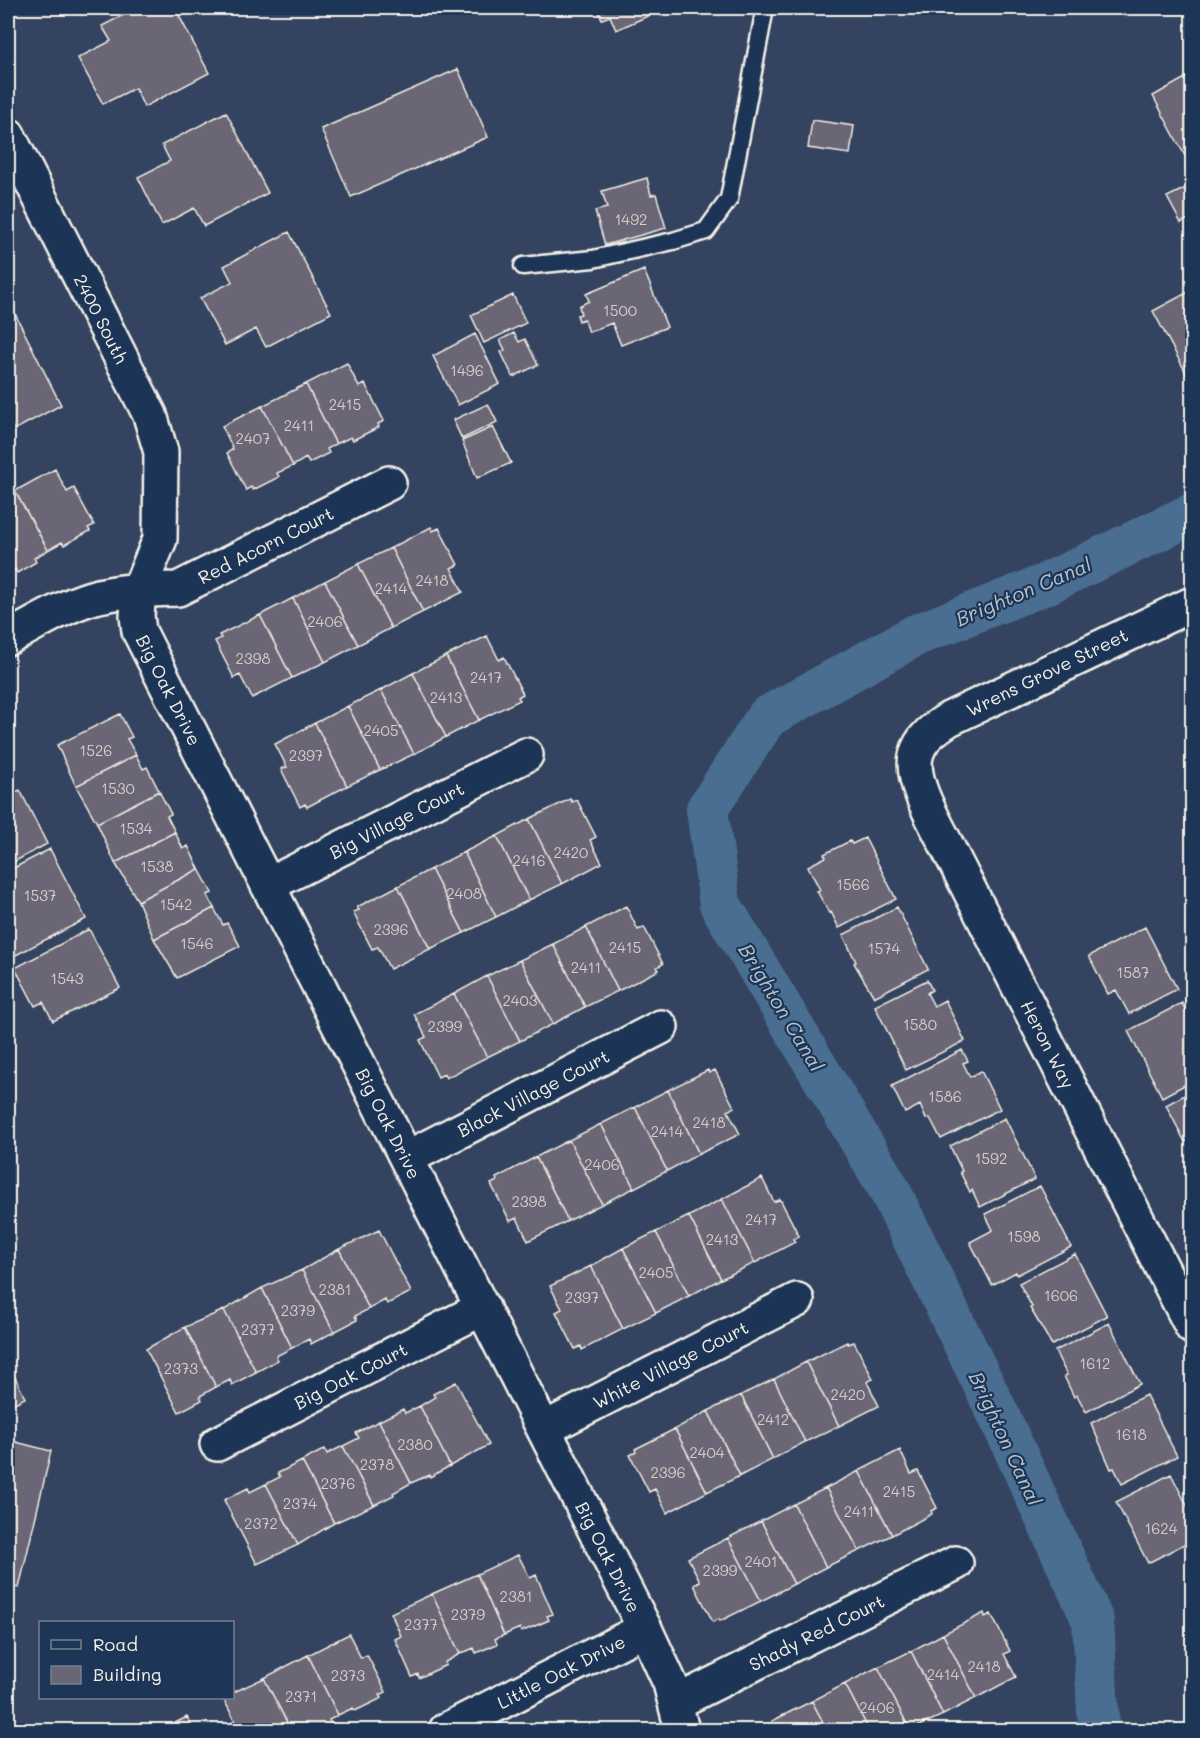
<svg xmlns="http://www.w3.org/2000/svg" width="1200" height="1738" font-family="Mali,sans-serif">
<rect width="100%" height="100%" fill="#344460"/>
<filter id="ink" filterUnits="userSpaceOnUse"><feTurbulence type="fractalNoise" baseFrequency=".0167" numOctaves="2"/><feDisplacementMap in="SourceGraphic" scale="12" xChannelSelector="R" yChannelSelector="G"/><feConvolveMatrix kernelMatrix="1 2 1 2 8 2 1 2 1" color-interpolation-filters="sRGB"/></filter>
<g filter="url(#ink)">
<g fill="none" stroke-linecap="round" stroke-linejoin="round">
<path stroke="#496e91" stroke-width="42" d="M1099,1730L1093,1621L1001,1420L888,1187L720,904L707,809L767,717L916,635L1046,584L1192,514"/>
</g>
<path fill="#6a6675" stroke="#f4f1e8" stroke-width="1.5" d="M137,8H175L209,73L144,107L135,88L103,104L78,58L111,41L102,26Z
M597,8H666L616,30L610,16L602,19Z
M458,69L488,137L351,197L321,129Z
M1192,74V169L1153,96Z
M226,112L268,193L204,226L194,208L162,225L138,177L170,161L162,145Z
M812,120L854,126L850,154L808,148Z
M647,178L651,195L656,194L666,228L605,245L595,211L607,208L602,191Z
M1192,185V217L1181,223L1167,197Z
M289,232L331,313L266,347L256,329L225,345L200,298L232,282L224,266Z
M644,270L667,327L621,345L612,323L589,332L584,319L579,321L577,315L581,314L579,306L589,301L586,294Z
M1192,290V384L1153,311Z
M513,295L526,323L484,343L471,315Z
M8,300L61,405L14,430L8,418Z
M514,333L519,342L525,339L538,365L513,377L501,352L505,350L500,340Z
M475,334L500,384L458,405L433,356Z
M347,363L359,387L365,384L384,421L378,424L379,427L353,440L351,437L336,444L306,384Z
M306,384L336,444L327,449L329,453L309,463L306,458L293,466L262,406Z
M488,404L497,422L462,439L453,420Z
M262,406L293,466L277,473L279,477L253,490L251,487L246,490L227,453L233,449L222,426Z
M493,427L511,463L477,478L462,441Z
M55,469L67,492L74,488L94,525L88,528L90,531L64,545L62,542L48,550L15,491Z
M15,491L48,550L34,558L36,562L17,573L15,569L8,572V495Z
M431,527L433,531L439,528L458,565L451,568L463,592L423,612L391,548Z
M391,548L423,612L391,628L358,564Z
M358,564L391,628L358,645L325,581Z
M325,581L358,645L325,662L293,598Z
M293,598L325,662L292,678L260,615Z
M260,615L292,678L252,698L240,675L234,678L215,641L221,638L219,635Z
M487,636L499,660L504,657L523,694L518,697L520,700L479,720L446,656Z
M446,656L479,720L446,737L413,673Z
M413,673L446,737L414,754L381,690Z
M381,690L414,754L380,770L348,706Z
M348,706L380,770L347,786L315,723Z
M120,714L132,737L127,739L136,755L76,786L57,745Z
M315,723L347,786L307,807L305,804L300,807L281,769L287,767L275,744Z
M136,755L143,769L147,767L159,791L97,823L76,786Z
M20,790L47,844L8,865V796Z
M159,791L171,814L167,816L175,832L115,863L97,823Z
M570,799L572,802L577,800L596,837L590,840L602,863L562,884L529,819Z
M529,819L562,884L529,900L497,836Z
M175,832L183,849L188,846L199,869L138,901L115,863Z
M497,836L529,900L496,917L464,852Z
M865,838L896,899L839,928L831,912L829,913L817,891L820,890L808,866L826,857L824,854L850,841L852,844Z
M50,849L86,919L10,958L8,954V871Z
M464,852L496,917L464,933L431,869Z
M199,869L212,893L207,895L214,908L154,939L138,901Z
M431,869L464,933L430,949L398,886Z
M398,886L430,949L390,969L378,947L372,949L353,912L359,910L357,907Z
M626,906L638,930L644,927L663,964L657,967L659,970L618,991L586,927Z
M897,907L928,969L874,997L854,963L856,962L843,935Z
M214,908L223,925L227,923L240,946L177,978L154,939Z
M586,927L618,991L585,1007L553,944Z
M1145,927L1177,989L1129,1014L1116,990L1108,994L1089,956Z
M89,929L120,988L53,1021L43,1002L35,1006L15,968Z
M553,944L585,1007L553,1024L520,960Z
M520,960L553,1024L520,1041L487,976Z
M487,976L520,1041L487,1057L454,994Z
M927,980L932,990L927,993L934,1006L945,1000L965,1041L906,1070L875,1006Z
M454,994L487,1057L446,1078L444,1074L438,1077L420,1040L426,1037L414,1014Z
M1182,1003L1192,1023V1081L1162,1097L1128,1031Z
M962,1050L968,1061L963,1063L970,1077L981,1071L1000,1109L941,1139L930,1118L926,1119L920,1105L905,1113L892,1086Z
M708,1070L709,1073L715,1070L734,1107L728,1111L740,1134L699,1154L668,1090Z
M668,1090L699,1154L667,1171L635,1107Z
M1192,1091V1138L1185,1142L1166,1105Z
M635,1107L667,1171L634,1188L601,1124Z
M1005,1118L1035,1179L980,1207L972,1190L970,1192L960,1172L962,1171L950,1146Z
M601,1124L634,1188L602,1204L569,1140Z
M569,1140L602,1204L568,1221L536,1157Z
M536,1157L568,1221L528,1241L517,1218L510,1221L491,1184L497,1181L496,1178Z
M762,1178L774,1202L780,1199L799,1236L793,1239L795,1242L755,1263L722,1199Z
M1040,1186L1071,1247L1017,1275L1016,1272L992,1285L970,1242L993,1230L985,1214Z
M722,1199L755,1263L721,1279L689,1216Z
M689,1216L721,1279L689,1296L656,1232Z
M379,1230L411,1292L387,1304L385,1300L369,1309L339,1249Z
M656,1232L689,1296L656,1313L623,1248Z
M623,1248L656,1313L623,1329L591,1266Z
M339,1249L369,1309L355,1316L357,1320L334,1332L302,1270Z
M1075,1254L1107,1316L1052,1345L1030,1308L1032,1307L1019,1283Z
M591,1266L623,1329L582,1350L581,1346L575,1349L556,1312L562,1309L550,1286Z
M302,1270L334,1332L311,1344L309,1339L292,1348L262,1288Z
M262,1288L292,1348L276,1356L278,1360L256,1372L224,1310Z
M224,1310L256,1372L232,1385L230,1380L216,1387L185,1327Z
M1109,1323L1140,1384L1086,1412L1077,1395L1074,1397L1064,1376L1067,1375L1055,1351Z
M185,1327L216,1387L200,1396L202,1400L179,1412L146,1349Z
M847,1342L848,1344L854,1342L873,1379L867,1382L879,1406L839,1426L806,1362Z
M806,1362L839,1426L805,1442L774,1379Z
M8,1363L25,1398L8,1406Z
M774,1379L805,1442L773,1459L741,1395Z
M456,1382L489,1445L450,1466L420,1406L435,1397L433,1394Z
M741,1395L773,1459L740,1476L708,1411Z
M1146,1395L1177,1456L1122,1484L1114,1468L1111,1469L1091,1423Z
M420,1406L450,1466L430,1477L429,1475L411,1483L379,1421L403,1409L405,1413Z
M708,1411L740,1476L707,1492L675,1429Z
M379,1421L411,1483L393,1493L394,1495L374,1505L343,1446L359,1438L356,1433Z
M675,1429L707,1492L667,1513L655,1489L649,1492L630,1455L636,1452L635,1449Z
M8,1440L51,1451L19,1588L8,1586Z
M343,1446L374,1505L334,1523L302,1461L325,1449L327,1454Z
M900,1450L911,1474L918,1471L937,1508L931,1511L932,1514L892,1535L859,1471Z
M302,1461L334,1523L298,1545L266,1484L280,1477L278,1473Z
M859,1471L892,1535L859,1551L826,1488Z
M1171,1474L1192,1515V1540L1148,1563L1116,1502Z
M266,1484L298,1545L257,1564L224,1500L248,1488L250,1492Z
M826,1488L859,1551L826,1567L794,1504Z
M794,1504L826,1567L794,1584L761,1521Z
M761,1521L794,1584L761,1601L728,1538Z
M728,1538L761,1601L720,1621L719,1619L713,1622L694,1585L700,1581L688,1558Z
M518,1555L530,1578L536,1575L553,1614L547,1616L549,1620L521,1632L520,1628L504,1635L477,1574Z
M477,1574L504,1635L495,1639L497,1644L476,1653L474,1648L460,1654L432,1594Z
M432,1594L460,1654L445,1662L446,1665L419,1678L418,1674L412,1677L395,1639L401,1636L391,1613Z
M984,1613L985,1617L991,1614L1010,1651L1004,1654L1016,1677L976,1698L943,1634Z
M349,1634L361,1658L367,1655L386,1692L380,1695L382,1698L355,1711L353,1708L338,1715L308,1655Z
M943,1634L976,1698L943,1715L911,1651Z
M911,1651L943,1715L910,1730L878,1667Z
M308,1655L338,1715L329,1720L331,1724L319,1730H291L264,1678Z
M878,1667L910,1730H869L845,1684Z
M264,1678L291,1730H232L229,1724L235,1721L223,1698H232V1693Z
M845,1684L869,1730H827L812,1701Z
M812,1701L827,1730H769L767,1727L773,1724L772,1721Z
M187,1717L194,1730H161Z"/>
<g fill="none" stroke-linecap="round" stroke-linejoin="round">
<g stroke="#f4f1e8" stroke-width="21">
<path id="service" d="M523,266L593,259L673,241L706,231L729,199L765,8"/>
</g>
<g stroke="#f4f1e8" stroke-width="38">
<g id="minor">
<path id="s1" d="M8,135L150,415L161,452L160,539L139,590L137,616L139,631L645,1629L670,1683L682,1730"/>
<path id="s2" d="M1192,604L949,719C935,728 920,738 916,756C910,782 937,825 948,848L1192,1327"/>
<path id="s3" d="M8,638C35,624 62,607 91,598C119,590 149,590 178,589L389,483"/>
<path id="s4" d="M268,885L526,755"/>
<path id="s5" d="M407,1158L661,1027"/>
<path id="s6" d="M544,1429L797,1300"/>
<path id="s7" d="M217,1444L483,1308"/>
<path id="s8" d="M677,1702L956,1563"/>
<path id="s9" d="M446,1730L645,1629"/>
</g>
</g>
<use href="#service" stroke="#1d3557" stroke-width="16"/>
<use href="#minor" stroke="#1d3557" stroke-width="33"/>
</g>
</g>
<g text-anchor="middle" dominant-baseline="central" stroke-width="4.5" stroke-linejoin="round" paint-order="stroke">
<g font-size="15" fill="#d2cecb">
<text x="631" y="219">1492</text>
<text x="620" y="310">1500</text>
<text x="467" y="370">1496</text>
<text x="345" y="404">2415</text>
<text x="299" y="425">2411</text>
<text x="253" y="438">2407</text>
<text x="432" y="580">2418</text>
<text x="391" y="588">2414</text>
<text x="325" y="621">2406</text>
<text x="253" y="658">2398</text>
<text x="486" y="677">2417</text>
<text x="446" y="697">2413</text>
<text x="381" y="730">2405</text>
<text x="96" y="750">1526</text>
<text x="306" y="755">2397</text>
<text x="118" y="788">1530</text>
<text x="136" y="828">1534</text>
<text x="571" y="852">2420</text>
<text x="529" y="860">2416</text>
<text x="157" y="866">1538</text>
<text x="853" y="884">1566</text>
<text x="464" y="893">2408</text>
<text x="40" y="895">1537</text>
<text x="176" y="904">1542</text>
<text x="391" y="929">2396</text>
<text x="197" y="943">1546</text>
<text x="625" y="947">2415</text>
<text x="884" y="948">1574</text>
<text x="586" y="967">2411</text>
<text x="1133" y="972">1587</text>
<text x="67" y="978">1543</text>
<text x="520" y="1000">2403</text>
<text x="920" y="1024">1580</text>
<text x="445" y="1026">2399</text>
<text x="945" y="1096">1586</text>
<text x="709" y="1122">2418</text>
<text x="667" y="1131">2414</text>
<text x="991" y="1158">1592</text>
<text x="602" y="1164">2406</text>
<text x="529" y="1201">2398</text>
<text x="761" y="1219">2417</text>
<text x="1024" y="1236">1598</text>
<text x="722" y="1239">2413</text>
<text x="656" y="1272">2405</text>
<text x="335" y="1289">2381</text>
<text x="1061" y="1295">1606</text>
<text x="582" y="1297">2397</text>
<text x="298" y="1310">2379</text>
<text x="258" y="1329">2377</text>
<text x="1095" y="1363">1612</text>
<text x="181" y="1368">2373</text>
<text x="848" y="1394">2420</text>
<text x="773" y="1419">2412</text>
<text x="1131" y="1434">1618</text>
<text x="415" y="1444">2380</text>
<text x="707" y="1452">2404</text>
<text x="377" y="1464">2378</text>
<text x="668" y="1472">2396</text>
<text x="338" y="1483">2376</text>
<text x="899" y="1491">2415</text>
<text x="300" y="1503">2374</text>
<text x="859" y="1511">2411</text>
<text x="261" y="1523">2372</text>
<text x="1161" y="1528">1624</text>
<text x="761" y="1561">2401</text>
<text x="720" y="1570">2399</text>
<text x="516" y="1596">2381</text>
<text x="468" y="1614">2379</text>
<text x="421" y="1624">2377</text>
<text x="984" y="1666">2418</text>
<text x="943" y="1674">2414</text>
<text x="348" y="1675">2373</text>
<text x="301" y="1696">2371</text>
<text x="877" y="1707">2406</text>
</g>
<g font-size="18" fill="#f4f1e8" stroke="#1d3557">
<text stroke="none"><textPath href="#s1" startOffset="206">2400 South</textPath></text>
<text stroke="none"><textPath href="#s3" startOffset="278">Red Acorn Court</textPath></text>
<text transform="translate(1047 672) rotate(-26)">Wrens Grove Street</text>
<text stroke="none"><textPath href="#s1" startOffset="602">Big Oak Drive</textPath></text>
<text stroke="none"><textPath href="#s4" startOffset="144">Big Village Court</textPath></text>
<text stroke="none"><textPath href="#s2" startOffset="639">Heron Way</textPath></text>
<text stroke="none"><textPath href="#s5" startOffset="142">Black Village Court</textPath></text>
<text stroke="none"><textPath href="#s1" startOffset="1088">Big Oak Drive</textPath></text>
<text stroke="none"><textPath href="#s6" startOffset="142">White Village Court</textPath></text>
<text stroke="none"><textPath href="#s7" startOffset="150">Big Oak Court</textPath></text>
<text stroke="none"><textPath href="#s1" startOffset="1574">Big Oak Drive</textPath></text>
<text stroke="none"><textPath href="#s8" startOffset="156">Shady Red Court</textPath></text>
<text stroke="none"><textPath href="#s9" startOffset="129">Little Oak Drive</textPath></text>
</g>
<g font-size="20" font-style="italic" fill="#b8c3ca" stroke="#1d3557">
<text transform="translate(1023 591) rotate(-23)">Brighton Canal</text>
<text transform="translate(782 1007) rotate(59)">Brighton Canal</text>
<text transform="translate(1006 1438) rotate(65)">Brighton Canal</text>
</g>
</g>
<rect width="1200" height="1738" fill="none" stroke="#1d3557" stroke-width="30"/>
<rect x="15" y="15" width="1170" height="1708" fill="none" stroke="#f4f1e8" stroke-width="2" filter="url(#ink)"/>
<rect x="39" y="1621" width="195" height="78" fill="#1d3557" stroke="#738091" stroke-width="1.5"/>
<rect x="51" y="1640" width="30" height="9" fill="#1d3557" stroke="#738091" stroke-width="1.5"/>
<text x="93" y="1651" font-size="18" fill="#f4f1e8">Road</text>
<rect x="51" y="1666" width="30" height="18" fill="#6a6675" stroke="#738091" stroke-width="1.5"/>
<text x="93" y="1681" font-size="18" fill="#f4f1e8">Building</text>
</svg>
